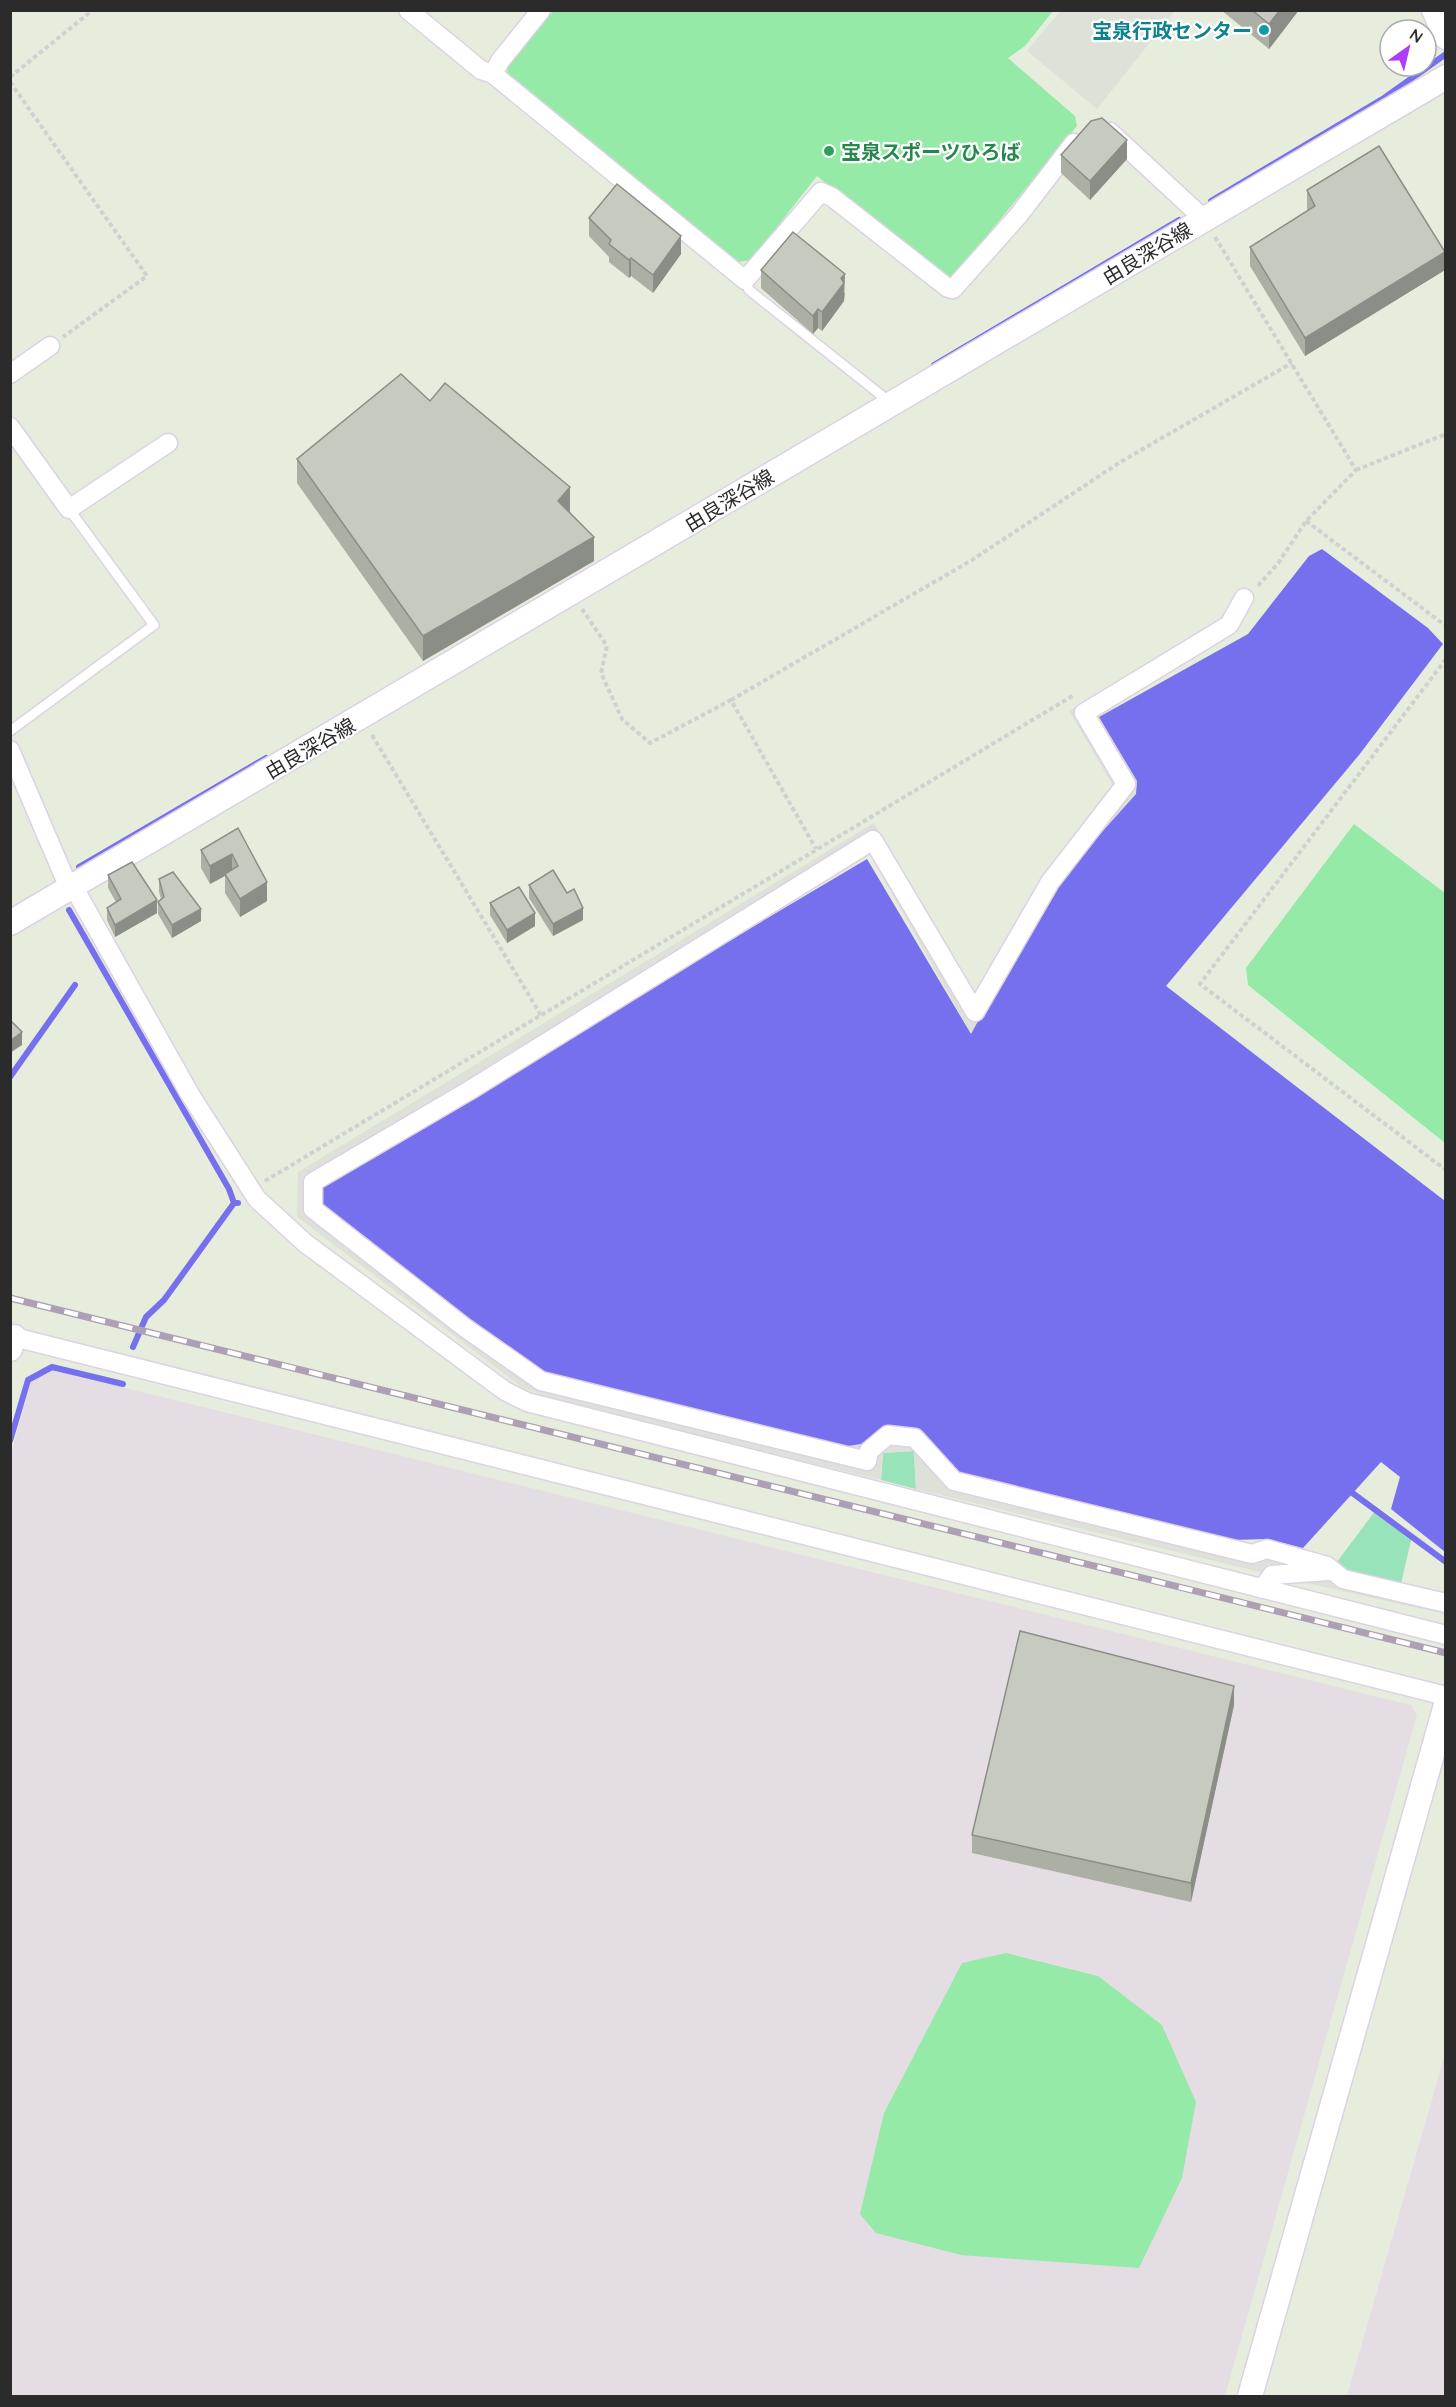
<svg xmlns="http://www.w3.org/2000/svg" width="1456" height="2407" font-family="Quicksand,'Noto Sans JP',sans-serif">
<rect width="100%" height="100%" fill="#e7eddd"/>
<path fill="#e5dde4" d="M53,1370L1411,1705L1417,1715L1225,2396H11L10,1458L30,1383Z
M1445,2054V2396H1347Z"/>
<path fill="#99e3ba" d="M914,1451L916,1489L881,1480L883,1453Z
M1375,1511L1412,1536L1401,1584L1339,1570L1337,1562Z"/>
<path fill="#95eaa7" d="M553,11H1053L1025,46L1008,58L1075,116L1077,126L953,277L944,278L817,176L751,260L739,262L508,76L507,67Z
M1354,824L1445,893V1143L1248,985L1246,968Z
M1006,1953L1098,1976L1162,2025L1196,2102L1182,2178L1139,2268L961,2255L876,2233L860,2214L884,2113L962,1963Z"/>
<path fill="#dde1d8" d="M1061,10H1175V11L1097,109L1027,51Z
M1226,619L1232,629L1099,717L1137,781L1136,794L1049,891L971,1034L870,855L319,1185L861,1444L877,1432L919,1436L1244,1548L1309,1556L1317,1554L1329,1555L1337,1562L1339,1570L1445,1598V1614L1279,1577L1281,1567L1268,1564L1264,1573L916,1489L914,1451L883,1453L881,1480L557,1401L522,1387L297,1217L298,1172L874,823L975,995L1044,875L1113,786L1069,711Z"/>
<path fill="#7770ee" d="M1322,549L1428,628L1443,644L1359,755L1166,986L1445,1201V1552L1391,1509L1400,1477L1381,1462L1303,1548L1267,1539L1232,1540L956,1475L919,1436L877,1432L861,1444L835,1448L541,1374L318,1209V1185L867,859L971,1034L1049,891L1136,794L1137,781L1099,717L1248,634L1309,556Z"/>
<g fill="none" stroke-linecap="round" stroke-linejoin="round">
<path stroke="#7770ee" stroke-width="6" d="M1211,201L1384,98L1446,54
M934,365L1179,220
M79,867L266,758
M69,910L229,1189L234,1203
M10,1077L75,985
M133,1347L146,1317L164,1300L234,1203H238
M10,1441L28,1380L52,1367L123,1384
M1347,1489L1446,1562"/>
<g stroke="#dcd2e3" stroke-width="12">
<path id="lane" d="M745,280L749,290L891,403
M10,731L154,625L69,509"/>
</g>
<g stroke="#dcd2e3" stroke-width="21">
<path id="street" d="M408,10L481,70L493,74
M541,10L500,61L493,74L745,280L821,192L832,197L948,288L953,289L1018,216L1074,143
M1110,132L1204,219
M10,374L50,346
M10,427L69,509L168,443
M1244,598L1229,625L1084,713L1126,784L1050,882L975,1012L873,840L470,1090L313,1182V1209L464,1327L541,1381L867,1461L869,1451L888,1435L915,1438L954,1481L1252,1554L1267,1549L1327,1566L1343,1579L1446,1603
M10,750L69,888
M73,886L191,1096L257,1199L305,1243L505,1391L527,1402L1446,1635
M10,1336L1446,1696
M1262,1589L1272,1575L1328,1571"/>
</g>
<g stroke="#dcd2e3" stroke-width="27">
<path id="secondary" d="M1434,10L1446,37
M10,923L1446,77
M10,1349L14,1337
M1250,2396L1446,1705"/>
</g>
<path stroke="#d0d0d0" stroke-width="4" stroke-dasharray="4.5 3" stroke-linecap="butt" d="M10,77L93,10
M10,82L147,276L63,337
M1215,237L1356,470L1306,521L1279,562L1258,586
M1356,470L1446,434
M1306,521L1446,626
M582,609L607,646L601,673L622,719L650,743L731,700L816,849
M1446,659L1200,984L1446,1170
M731,700L972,560L1122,461L1292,363
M372,735L542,1017
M265,1181L1074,695"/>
<use href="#lane" stroke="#fff" stroke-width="9"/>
<use href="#street" stroke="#fff" stroke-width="18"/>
<use href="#secondary" stroke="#fff" stroke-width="24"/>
<g stroke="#ad9fb5" stroke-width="7">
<path id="rail" d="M10,1298L1446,1653"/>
</g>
<use href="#rail" stroke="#fff" stroke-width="4.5" stroke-dasharray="14" stroke-linecap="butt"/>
</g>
<path fill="#abafa4" d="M1221,10H1299L1269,49Z
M1061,155L1127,159L1090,200L1061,173Z
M1307,190L1445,270L1305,356L1250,266V247L1308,211L1307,208Z
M589,218L681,254L653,293L631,276L629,278L609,262V257L589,236Z
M761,270L845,293L844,301L822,331L818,328L813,334L761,288Z
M430,401L570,512L594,561L423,661L297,483V459Z
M238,828L267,901L240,917L225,893V876L210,884L201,868V850Z
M108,875L157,913L115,937L107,920V908L116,902L108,888Z
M159,879L201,921L172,938L158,914V902L161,899L159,892Z
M529,885L583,920L553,936L529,898Z
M490,903L535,926L507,943L490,915Z
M1234,1705L1191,1902L972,1853V1835Z"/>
<path fill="#8b8e86" d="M1280,10H1299L1269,49V24Z
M1127,140V159L1090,200V181Z
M681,236V254L653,293V275Z
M1445,252V270L1305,356V338Z
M631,258V276L629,278V260Z
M845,274L844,301L822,331V312L841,278Z
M818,309V328L813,334V316Z
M570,487V512L558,526V501Z
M594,537V561L423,661V636Z
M232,854V872L210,884V866Z
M267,882V901L240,917V899Z
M157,900V913L115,937V925Z
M583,908V920L553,936V924Z
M201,909V921L172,938V925Z
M535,913V926L507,943V930Z
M22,1032V1045L10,1053V1041Z
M1234,1686V1705L1191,1902V1883Z"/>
<path fill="#c7cbbf" stroke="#8b8e86" stroke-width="1.5" d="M1252,10H1280L1269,24Z
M1102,118L1127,140L1090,181L1061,155L1091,121Z
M1379,146L1445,252L1305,338L1250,247L1315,206L1307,190Z
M617,184L681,236L653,275L631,258L629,260L609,244L611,240L589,218Z
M793,232L845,274L841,278L844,283L822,312L818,309L813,316L761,270Z
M401,374L430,401L445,383L570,487L558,501L594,537L423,636L297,459Z
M238,828L267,882L240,899L225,874L238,866L232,854L210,866L201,850Z
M132,862L157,900L115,925L107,908L121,899L108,875Z
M553,870L567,893L574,889L583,908L553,924L529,885Z
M173,872L201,909L172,925L158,902L164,897L159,879Z
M519,887L535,913L507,930L490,903Z
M10,1020L22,1032L10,1041Z
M1020,1631L1234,1686L1191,1883L972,1835Z"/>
<circle fill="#0f9aa8" stroke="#fff" stroke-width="2" cx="1264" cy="30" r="6"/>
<circle fill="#2e9e5b" stroke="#fff" stroke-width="2" cx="829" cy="151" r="6"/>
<g text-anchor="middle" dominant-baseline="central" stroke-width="4.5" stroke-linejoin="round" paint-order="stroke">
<g font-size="20" font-weight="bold" fill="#0d838f" stroke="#fff" text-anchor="end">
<text x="1252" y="30">宝泉行政センター</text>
</g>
<g font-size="20" font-weight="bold" fill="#27864d" stroke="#fff" text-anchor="start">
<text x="841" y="151">宝泉スポーツひろば</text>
</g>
<g font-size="20" fill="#2b2b2b" stroke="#fff">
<text transform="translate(1147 253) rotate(-31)">由良深谷線</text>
<text transform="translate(729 500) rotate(-31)">由良深谷線</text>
<text transform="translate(310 748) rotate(-30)">由良深谷線</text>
</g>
</g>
<rect width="1456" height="2407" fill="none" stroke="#2b2b2b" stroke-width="24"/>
<g transform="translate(1408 48) rotate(34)"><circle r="28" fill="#ffffff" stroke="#aaaaaa" stroke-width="1.5"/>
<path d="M0-4.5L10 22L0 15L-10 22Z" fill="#ae3df9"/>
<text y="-9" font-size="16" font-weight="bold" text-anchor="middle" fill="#2b2b2b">N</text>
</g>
</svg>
